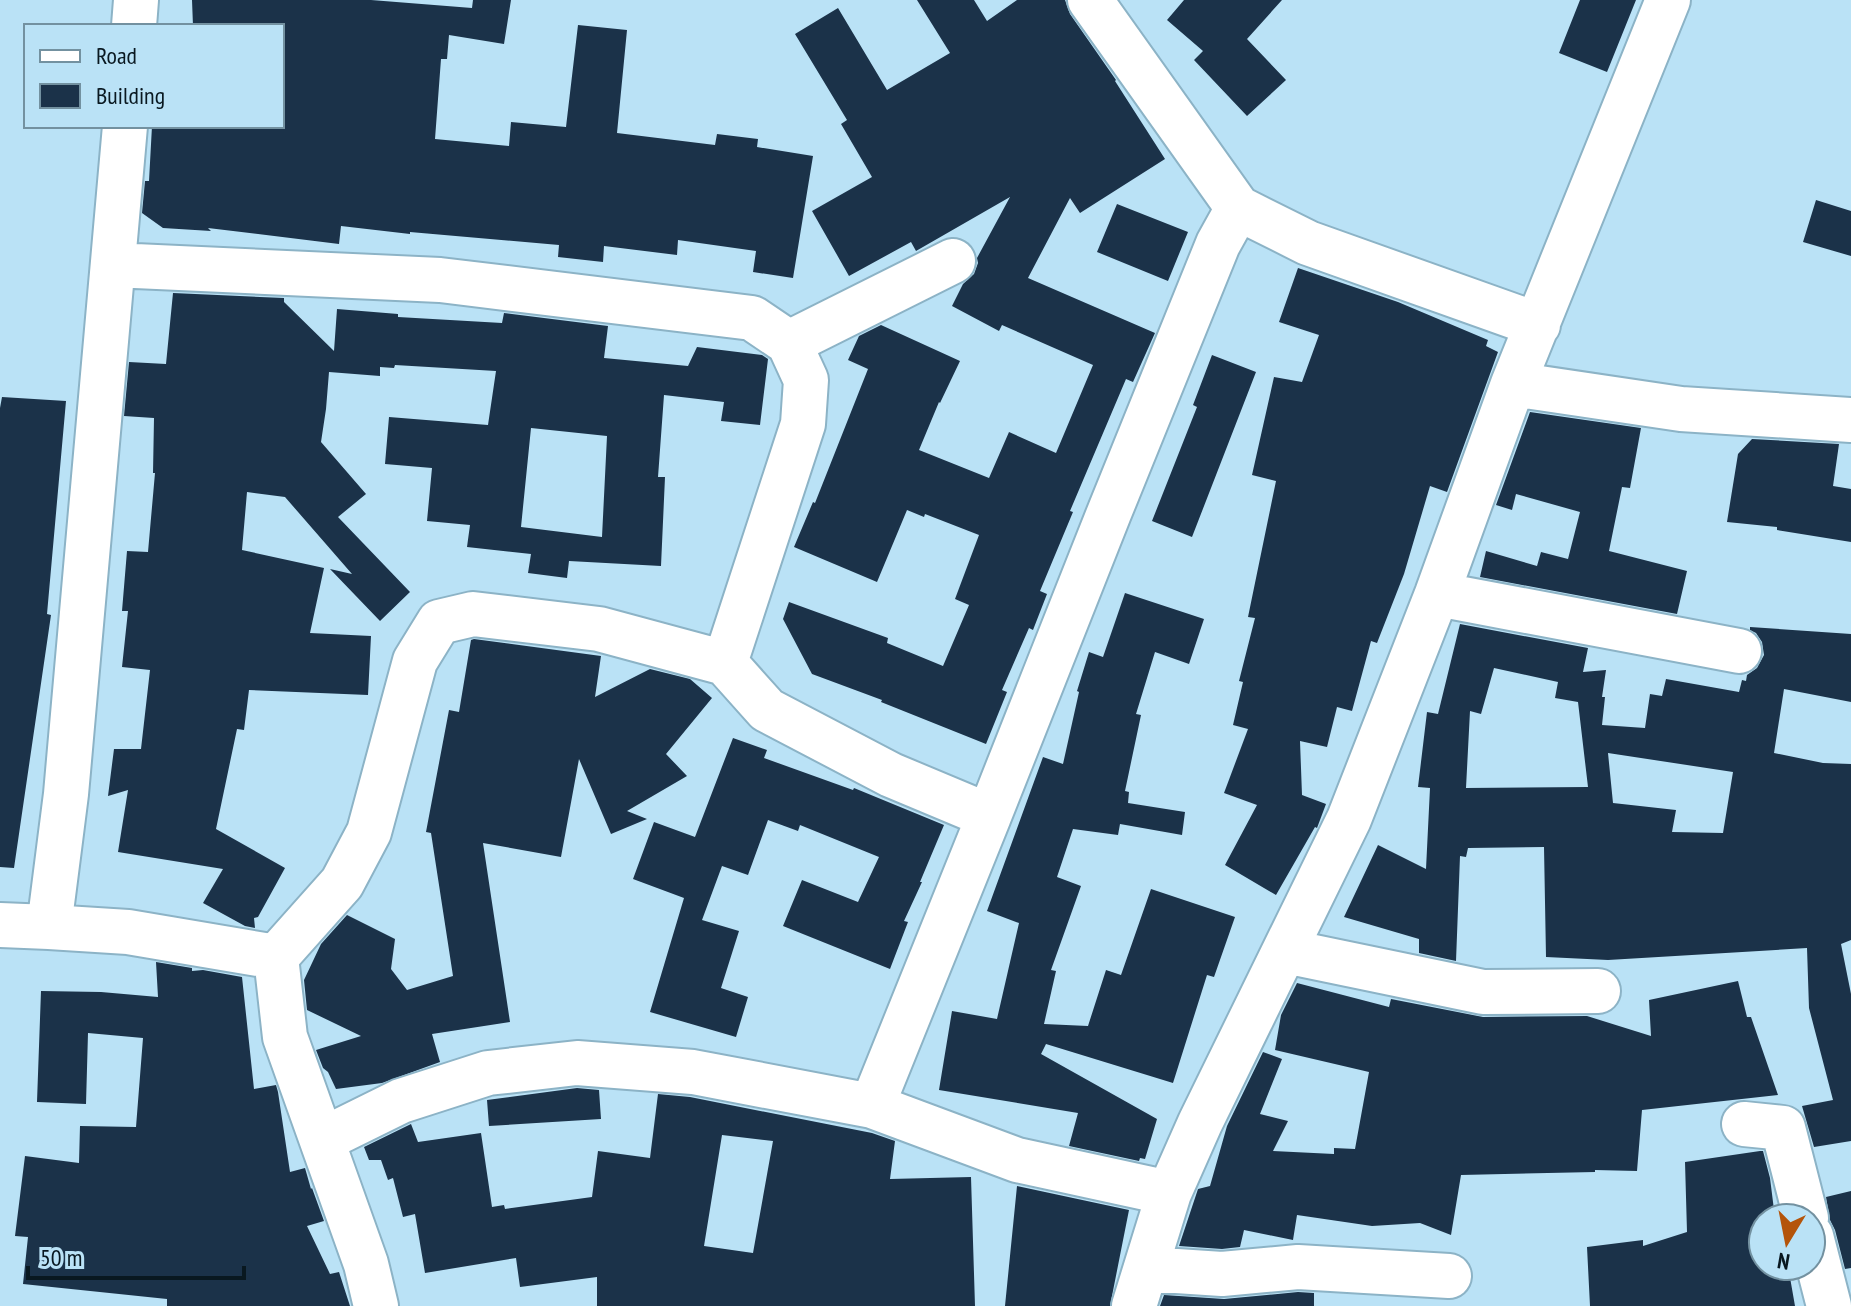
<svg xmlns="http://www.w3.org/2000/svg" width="1851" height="1306" font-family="'PT Sans Narrow',sans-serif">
<rect width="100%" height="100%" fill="#bae2f6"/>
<path fill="#1b3249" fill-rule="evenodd" d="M192,0H371L472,8L473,0H511L504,44L449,35L447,59H441L435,139L509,146L511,122L566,127L578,25L627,30L617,133L715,145L717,134L758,139L757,147L813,156L793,278L753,272L756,251L678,240L677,255L604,246L603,262L558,257L559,245L410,232V234L341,226L339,244L208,228L211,231L163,228L142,213L145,181H149L152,126H282V26H193Z
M917,0H974L987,21L1017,0H1065L1070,14L1116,80L1115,81L1165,159L1080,213L1070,198L1028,278L1155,333L1133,382L1126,379L1070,511L1073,512L1040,591L1047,594L1033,630L1029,628L1002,690L1007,692L986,744L881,702L882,700L812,674L783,619L789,602L888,638L887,643L943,666L969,605L955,599L979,535L925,514L924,517L907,510L877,582L794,547L813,502L815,503L868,369L848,360L859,336L881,325L960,361L940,403L939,402L919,450L989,478L1009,432L1056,453L1093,365L1002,325L999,331L952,306L963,284L974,274L978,263L977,258L1010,197L916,251L911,242L849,276L812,211L872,177L841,124L847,120L795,34L838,8L887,90L950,53Z
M1184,0H1282L1247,39L1286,80L1247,116L1194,60L1203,51L1167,20Z
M1580,0H1636L1607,72L1559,53Z
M1816,200L1851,211V256L1803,242Z
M1117,204L1188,232L1168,281L1097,252Z
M1298,268L1398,302L1488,340L1486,346L1498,352L1447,492L1430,486L1404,574L1377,643L1371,641L1352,711L1337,707L1327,747L1300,741L1302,795L1326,804L1317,828L1315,827L1276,895L1225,865L1257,805L1224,793L1248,729L1233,725L1243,682L1239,681L1255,618L1248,617L1276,481L1252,475L1274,377L1302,382L1319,335L1279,322Z
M173,293L284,298V302L334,351L337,309L398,314V317L502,323L504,313L608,326L604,358L688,366L697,347L762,355L768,359L760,425L721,421L724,402L664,395L658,477H665L661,566L569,561L567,578L528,573L531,554L467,547L470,525L427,521L432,468L385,464L389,417L488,425L496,371L395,365L394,368L380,367V376L329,372L326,409L321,442L366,494L338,517L410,592L380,621L330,569L352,574L285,497L247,492L242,550L324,568L310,633L371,636L368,695L249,690L244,730L237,729L216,829L285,868L258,917L254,918L255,928L245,926L203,903L223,869L118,852L128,790L108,796L114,749H141L150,670L122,667L128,611H122L127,551L148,552L155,473H153L154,418L124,416L129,362L166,364ZM531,428L607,436L602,537L521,527Z
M1212,355L1256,372L1192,537L1152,521L1197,407L1193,405Z
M2,397L66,401L47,614L51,615L14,868L0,867V408Z
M1530,412L1641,428L1630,488L1622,487L1609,551L1687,571L1677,614L1480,577L1486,551L1537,566L1541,552L1568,559L1580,512L1516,494L1512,510L1496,505Z
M1752,439L1839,444L1833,486L1851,489V542L1777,530V527L1727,522L1738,454Z
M1125,593L1204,619L1189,664L1155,652L1136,714L1141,715L1125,791L1129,792L1128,803L1185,812L1182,835L1120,824L1118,835L1073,829L1057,877L1081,886L1051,970L1056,971L1044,1024L1088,1026L1106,970L1121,975L1151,889L1235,917L1214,977L1207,975L1173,1083L1046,1044L1041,1054L1157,1119L1145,1159L1140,1158L1139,1161L1069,1146L1078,1113L939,1090L952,1011L997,1019L1019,923L987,911L1043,757L1063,764L1079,692L1077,691L1089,652L1103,657Z
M1460,624L1588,648L1583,672L1606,670L1602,697H1605L1602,725L1645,728L1650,694L1662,696L1666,679L1739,692L1742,680L1746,681L1747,675L1757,668L1764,655L1762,642L1756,633L1750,630V627L1851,634V702L1784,689L1774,753L1823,763L1851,764V940L1841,944L1851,994V1141L1814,1147L1802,1106L1833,1100L1809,1008L1807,948L1608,960L1546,957L1544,847L1468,848L1466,857L1460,856L1456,961L1419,953V939L1344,917L1378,845L1426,869L1430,788L1418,787L1427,712L1438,714ZM1494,668L1558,682L1555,698L1578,702L1588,787L1466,788L1470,711L1481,714ZM1608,753L1733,772L1723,833L1672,832L1676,810L1613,803Z
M474,639L601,656L595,697L650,669L690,679L712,698L666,754L687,776L627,811L647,819L611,834L579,759L561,857L483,843L510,1022L432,1034L440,1062L382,1083L336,1089L328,1072L323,1068L316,1050L361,1036L307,1010L304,980L321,944L347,915L395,939L391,969L407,990L453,976L431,833L426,832L449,710L459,712L471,640Z
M733,738L767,750L764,758L853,790L854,788L944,825L920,882H922L904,921L908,922L890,969L783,926L802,880L858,902L879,857L800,825L798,831L768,820L748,875L722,866L702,920L739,931L721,988L748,997L736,1037L650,1012L684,898L633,879L654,822L695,837Z
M156,962L192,968V971L203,970L242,977L254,1089L276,1085L278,1092L290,1172L305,1168L311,1189L312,1188L324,1221L307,1226L330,1274L339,1272L350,1306H167V1299L23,1284L28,1237L15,1236L25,1156L79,1163L80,1126L136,1127L143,1038L88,1033L86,1104L37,1102L41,991L101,992L158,997Z
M1738,981L1747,1017H1751L1778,1095L1642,1110L1637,1171L1595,1170V1172L1461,1175L1451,1235L1420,1223L1372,1226L1297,1215L1293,1240L1244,1230L1240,1247L1222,1249L1179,1246L1198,1189L1210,1186L1227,1126L1263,1052L1282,1059L1260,1114L1288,1121L1273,1151L1334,1154V1148L1355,1149L1369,1072L1275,1050L1281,1015L1297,983L1389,1007L1391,999L1483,1017L1587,1016L1651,1036L1649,1000Z
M577,1088L599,1090L601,1119L489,1126L487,1100Z
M658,1094L690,1097L872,1133L895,1141L890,1179L971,1177L975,1306H597V1277L520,1287L516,1258L425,1273L415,1214L403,1217L393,1178L388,1180L381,1160H369L364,1147L411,1124L418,1142L481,1133L492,1207L504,1205L505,1209L592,1197L598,1151L650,1158ZM722,1135L773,1141L753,1253L704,1246Z
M1760,1151H1763L1770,1178L1775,1218H1763V1266H1788L1795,1306H1590L1587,1247L1643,1240V1246L1687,1232L1685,1162Z
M1017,1186L1129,1210L1110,1306H1005Z
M1851,1191V1268L1845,1269L1835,1230L1830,1220L1826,1197Z
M1298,1292L1314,1293V1306H1160L1164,1295L1224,1299Z"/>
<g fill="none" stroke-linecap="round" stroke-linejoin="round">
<g stroke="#8cb3c6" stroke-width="48">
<path id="minor" d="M1090,0L1238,208L1308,243L1538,325
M134,26L136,0
M113,265L440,280L752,318L789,343L806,380L803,424L725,663
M789,343L953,261
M1513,384L1681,409L1851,420
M1437,594L1739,651
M989,816L1109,513L1218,244L1238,208
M0,925L49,927L66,794L125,126
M49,927L128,932L276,957L285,1037L366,1264L376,1306
M1285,951L1483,992L1598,991
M276,957L342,883L369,832L415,661L439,622L473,614L599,629L725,663L767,710L891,775L989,816L872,1106L1017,1160L1169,1193
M1744,1124L1783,1128L1806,1218
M322,1140L401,1101L488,1073L577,1063L693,1072L872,1106
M1811,1236L1829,1306
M1146,1269L1222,1274L1298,1267L1449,1276
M1134,1306L1169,1193L1200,1123L1349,819L1437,594L1513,384L1668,0"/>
</g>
<use href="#minor" stroke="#fff" stroke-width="44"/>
</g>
<rect x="24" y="24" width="260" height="104" fill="#bae2f6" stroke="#7391a0" stroke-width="2"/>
<rect x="40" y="50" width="40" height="12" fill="#ffffff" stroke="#7391a0" stroke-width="2"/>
<text x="96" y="64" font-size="24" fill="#091820">Road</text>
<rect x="40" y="84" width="40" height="24" fill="#1b3249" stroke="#7391a0" stroke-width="2"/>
<text x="96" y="104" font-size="24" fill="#091820">Building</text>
<g transform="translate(1787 1242) rotate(190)"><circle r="38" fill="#bae2f6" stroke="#7391a0" stroke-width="2"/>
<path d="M0-6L14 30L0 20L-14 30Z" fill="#b4540a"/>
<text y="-12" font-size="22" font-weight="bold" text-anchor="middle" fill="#091820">N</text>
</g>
<path d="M28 1266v12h216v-12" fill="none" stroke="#091820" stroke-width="4"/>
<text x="40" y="1266" font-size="24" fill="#091820" stroke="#bae2f6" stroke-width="6" paint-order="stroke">50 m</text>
</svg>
